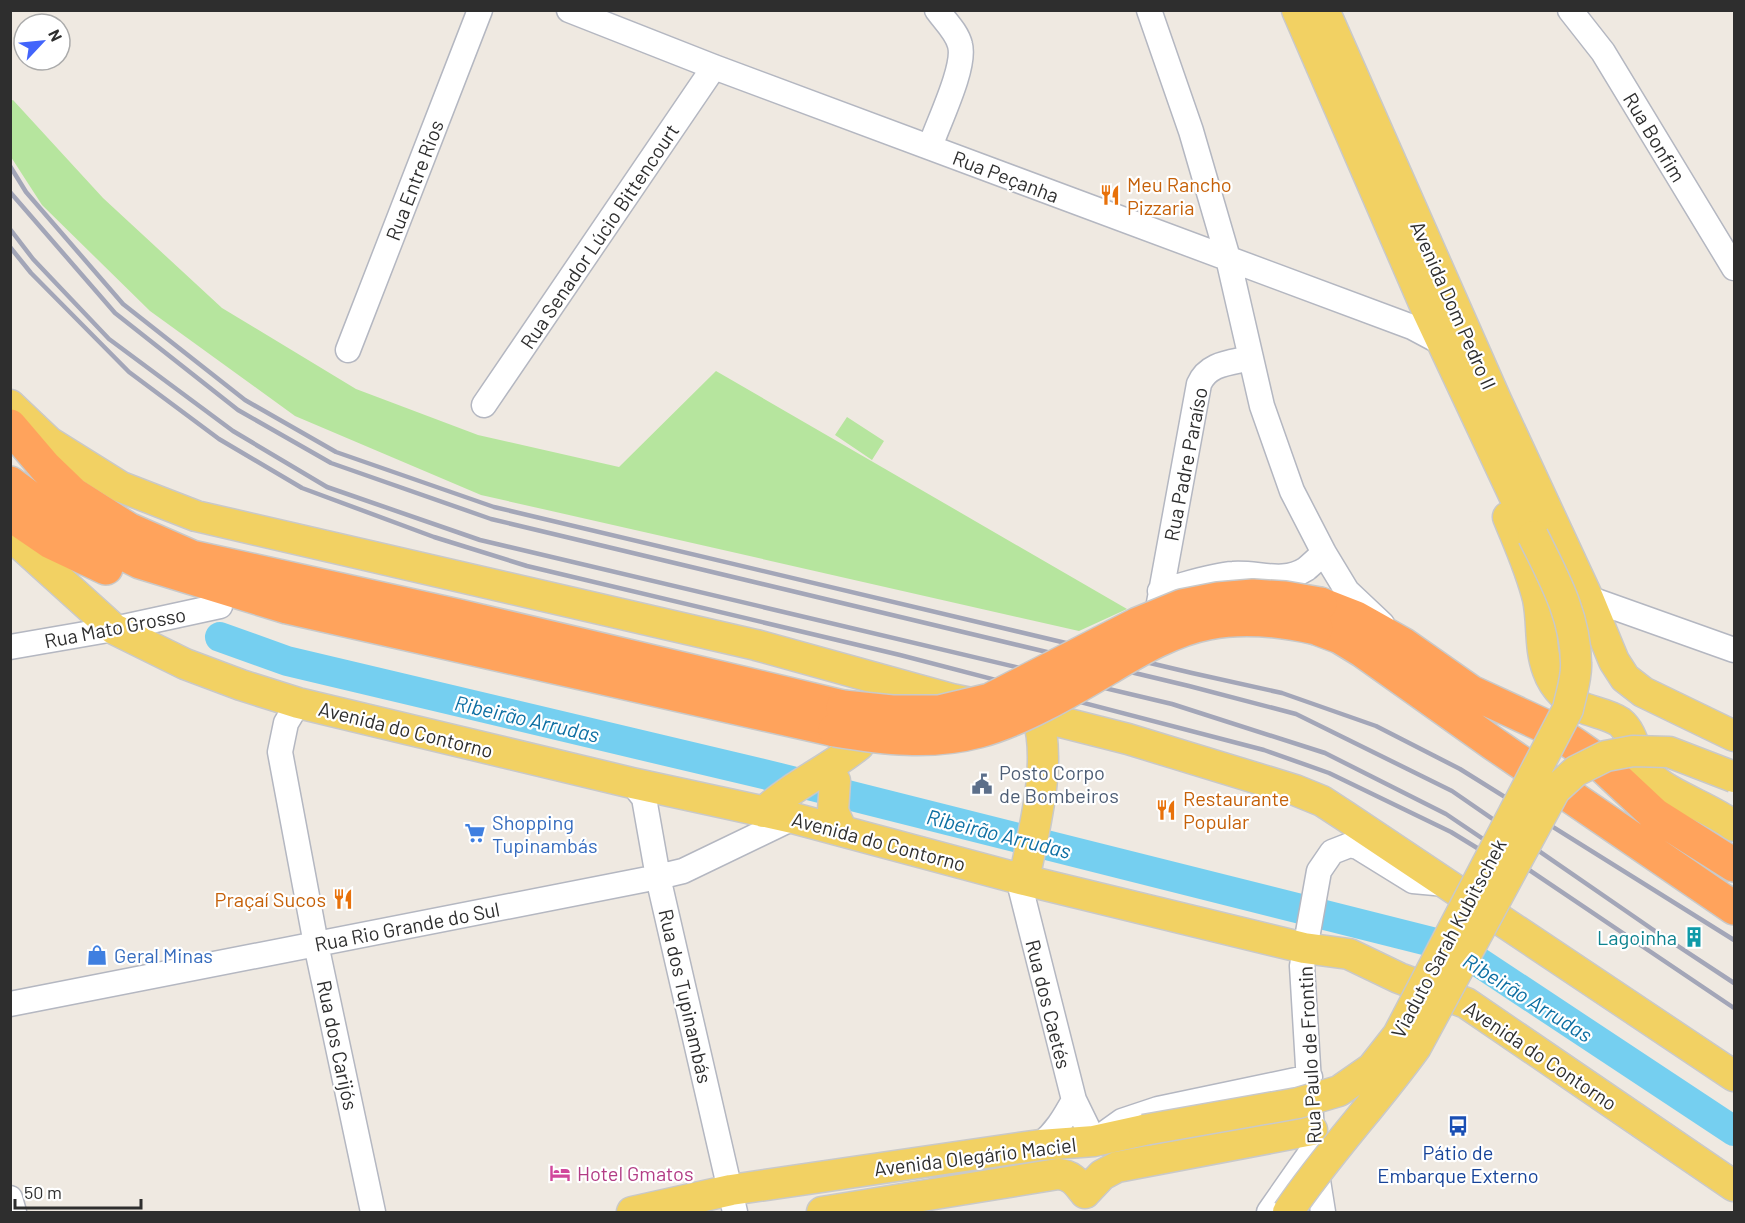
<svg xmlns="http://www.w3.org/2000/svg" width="1745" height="1223" font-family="Barlow,sans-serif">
<rect width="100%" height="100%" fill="#efe9e1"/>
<path fill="#b6e59e" d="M13,100L103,198L222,308L356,389L478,435L619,467L716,371L1127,609L1079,631L481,495L295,416L150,311L42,205L11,157L10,101Z
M847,417L884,441L872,460L835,435Z"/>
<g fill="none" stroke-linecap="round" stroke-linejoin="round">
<path stroke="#75cff0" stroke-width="30" d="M220,637L287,661L780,778L1436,943L1459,952L1477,961L1734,1131"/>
<g stroke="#b4b7c1" stroke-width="27">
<path id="minor" d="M569,10L714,67L1412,327L1442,343
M1149,10L1191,131L1228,258L1262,406L1292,491L1324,553L1347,591L1382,624
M1570,10L1603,52L1734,268
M930,147C938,123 966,67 960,45C957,32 945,21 937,10
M348,350L480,10
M484,405L714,67
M1160,591C1182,586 1211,575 1233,574C1258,572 1283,584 1306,569C1312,564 1318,558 1324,553
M1588,598L1734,650
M1159,603L1199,384C1208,363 1230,363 1251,358
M10,647L114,629L220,606
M298,703L286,723L280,752L316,944L373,1212
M632,783L644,798L658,877L735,1212
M1018,878L1074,1100L1094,1141L1122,1121L1158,1109L1310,1077
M10,1004L658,877L683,871L793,818
M1040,1145C1056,1132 1064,1118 1074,1100
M10,1198L14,1212
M1269,1212L1313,1149
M1323,1212L1313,1149L1302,966L1319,871L1332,852L1350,845L1358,847L1413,881L1446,884"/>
</g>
<g stroke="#c9c9c9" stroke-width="33">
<path id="major" d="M1297,10L1426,308L1533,536
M1324,10L1496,400L1588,598L1614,661L1625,678L1643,692L1734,736
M10,405L49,442L121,487L196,516L756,645L951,699L1037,716L1128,739L1295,790L1322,801L1345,816L1734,1076
M1508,517C1519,544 1531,570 1538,599C1543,622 1539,648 1548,671C1554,688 1569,703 1586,709C1597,713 1610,715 1620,722C1636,735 1634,759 1648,774C1669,796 1710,807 1734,826
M10,535L114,629L185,664L241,685L298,703L632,783L793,818L1024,880L1304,948L1349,954L1399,978L1466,1003L1734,1186
M835,781L833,811L842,831
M764,812C792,785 829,770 859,745L865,713
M1024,880C1033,833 1053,761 1037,716
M1085,1193L1102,1175L1117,1167L1312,1130
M632,1212L731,1190L1040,1145L1094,1141L1144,1130
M822,1212L1058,1174C1072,1175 1077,1183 1085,1193"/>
</g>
<g stroke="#c9c9c9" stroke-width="36">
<path id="highway" d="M10,426L45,467L73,494L128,529L192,557L459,616L843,707
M10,483L33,500L83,533L140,562L287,607L835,730
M10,514L51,542L106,568
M1320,604L1356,618L1404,645L1471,692L1551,729L1574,744L1594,758L1655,815L1734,865
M1316,628L1340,637L1363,651L1494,744L1734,908"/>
</g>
<use href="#minor" stroke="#fff" stroke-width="24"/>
<use href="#major" stroke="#f2d163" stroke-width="30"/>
<use href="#highway" stroke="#ffa35c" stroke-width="33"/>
<path stroke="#a3a6b8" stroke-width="4.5" d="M10,166L26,192L123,304L245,400L336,452L494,507L1192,673L1282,693L1376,726L1460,769L1734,940
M10,192L115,313L238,410L331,463L491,519L1189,686L1296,714L1452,791L1652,929L1734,983
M10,229L33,259L109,339L233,431L327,487L480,540L1172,704L1325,753L1446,814L1734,1008
M10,247L31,273L129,372L219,439L302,488L434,537L527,566L900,655L1264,750L1329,773L1451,832L1523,876"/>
<g stroke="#c9c9c9" stroke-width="33" stroke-linecap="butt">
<path id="major-bridge" d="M1144,1130L1298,1103L1339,1091L1372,1068L1398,1035L1568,709C1571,694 1577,678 1576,663C1576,617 1553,576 1533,536
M1288,1212C1327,1154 1375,1104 1416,1047L1555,790L1576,771L1606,756L1633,751L1669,752L1734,777"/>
</g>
<g stroke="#c9c9c9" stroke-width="36" stroke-linecap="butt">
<path id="highway-bridge" d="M843,707L892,712H939L990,700L1138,624L1182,606L1218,599L1253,596L1285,598L1320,604
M835,730C883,738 931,744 979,731C1020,720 1068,692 1105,670C1137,651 1171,630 1208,623C1244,616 1281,620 1316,628"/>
</g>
<use href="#major-bridge" stroke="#f2d163" stroke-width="30"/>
<use href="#highway-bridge" stroke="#ffa35c" stroke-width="33"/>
</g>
<defs>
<g id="restaurant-bare" transform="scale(1.62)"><path d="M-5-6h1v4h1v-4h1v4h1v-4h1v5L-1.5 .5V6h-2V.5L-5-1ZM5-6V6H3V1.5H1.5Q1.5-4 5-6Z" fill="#e8710a" stroke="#fff" stroke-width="2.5" paint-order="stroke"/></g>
<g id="civic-bare" transform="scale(1.62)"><path d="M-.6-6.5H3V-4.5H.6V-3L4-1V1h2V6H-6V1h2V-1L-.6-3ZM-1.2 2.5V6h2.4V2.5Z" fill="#5c6f8a" stroke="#fff" stroke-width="2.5" paint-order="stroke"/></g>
<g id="supermarket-bare" transform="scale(1.62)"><path d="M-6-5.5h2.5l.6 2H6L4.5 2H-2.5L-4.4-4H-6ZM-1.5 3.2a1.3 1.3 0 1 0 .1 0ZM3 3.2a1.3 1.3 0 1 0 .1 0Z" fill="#3f7fe0" stroke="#fff" stroke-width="2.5" paint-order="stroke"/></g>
<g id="building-bare" transform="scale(1.62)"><path d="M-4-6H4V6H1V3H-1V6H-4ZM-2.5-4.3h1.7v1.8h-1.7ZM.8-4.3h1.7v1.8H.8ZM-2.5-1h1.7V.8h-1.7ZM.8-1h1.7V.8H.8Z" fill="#0f9aa8" stroke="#fff" stroke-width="2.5" paint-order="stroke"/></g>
<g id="shop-bare" transform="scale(1.62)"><path d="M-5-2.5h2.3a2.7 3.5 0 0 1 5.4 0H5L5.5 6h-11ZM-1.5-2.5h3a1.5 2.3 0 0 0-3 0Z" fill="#3f7fe0" stroke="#fff" stroke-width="2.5" paint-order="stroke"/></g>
<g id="bus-bare" transform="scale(1.62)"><path d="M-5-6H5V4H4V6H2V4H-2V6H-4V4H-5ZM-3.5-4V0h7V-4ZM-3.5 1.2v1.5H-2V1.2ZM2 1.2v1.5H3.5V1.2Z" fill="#1a4fb4" stroke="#fff" stroke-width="2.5" paint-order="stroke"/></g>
<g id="hotel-bare" transform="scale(1.62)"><path d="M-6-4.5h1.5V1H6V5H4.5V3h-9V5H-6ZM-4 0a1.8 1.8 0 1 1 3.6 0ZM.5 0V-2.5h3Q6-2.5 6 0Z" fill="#d1479c" stroke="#fff" stroke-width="2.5" paint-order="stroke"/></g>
</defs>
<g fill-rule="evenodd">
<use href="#restaurant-bare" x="1110" y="195"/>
<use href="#civic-bare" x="982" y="784"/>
<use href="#restaurant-bare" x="1166" y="810"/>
<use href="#supermarket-bare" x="475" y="833"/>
<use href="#restaurant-bare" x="343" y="899"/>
<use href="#building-bare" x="1694" y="937"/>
<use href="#shop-bare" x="97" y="955"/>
<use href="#bus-bare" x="1458" y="1126"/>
<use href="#hotel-bare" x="560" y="1173"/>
</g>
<g text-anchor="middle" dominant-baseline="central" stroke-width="4.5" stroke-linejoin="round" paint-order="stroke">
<g font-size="20" fill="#2e2e2e" stroke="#fff">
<text transform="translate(1655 137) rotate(59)">Rua Bonfim</text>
<text transform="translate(1006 176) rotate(21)">Rua Peçanha</text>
<text transform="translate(414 180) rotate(-69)">Rua Entre Rios</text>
<text transform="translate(599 236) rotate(-56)">Rua Senador Lúcio Bittencourt</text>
<text transform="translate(1454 305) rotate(66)">Avenida Dom Pedro II</text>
<text transform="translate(1185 464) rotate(-79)">Rua Padre Paraíso</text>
<text transform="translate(115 627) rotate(-11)">Rua Mato Grosso</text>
<text transform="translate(406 729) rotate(14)">Avenida do Contorno</text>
<text transform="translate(879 841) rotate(15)">Avenida do Contorno</text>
<text transform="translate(407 926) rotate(-11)">Rua Rio Grande do Sul</text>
<text transform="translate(1448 938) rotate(-62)">Viaduto Sarah Kubitschek</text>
<text transform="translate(686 996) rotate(77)">Rua dos Tupinambás</text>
<text transform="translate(1049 1004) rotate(76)">Rua dos Caetés</text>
<text transform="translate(338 1045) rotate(78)">Rua dos Carijós</text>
<text transform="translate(1309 1055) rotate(-93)">Rua Paulo de Frontin</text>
<text transform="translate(1541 1055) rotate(34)">Avenida do Contorno</text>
<text transform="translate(975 1156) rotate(-7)">Avenida Olegário Maciel</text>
</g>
<g font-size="20" fill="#c56008" stroke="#fff" text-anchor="start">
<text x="1127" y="184">Meu Rancho<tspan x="1127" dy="23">Pizzaria</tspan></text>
<text x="1183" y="798">Restaurante<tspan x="1183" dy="23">Popular</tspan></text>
<text x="326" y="899" text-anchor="end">Praçaí Sucos</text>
</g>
<g font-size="20" fill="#4e5e75" stroke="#fff" text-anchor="start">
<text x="999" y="772">Posto Corpo<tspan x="999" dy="23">de Bombeiros</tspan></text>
</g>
<g font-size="20" fill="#366cbe" stroke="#fff" text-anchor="start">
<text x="492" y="822">Shopping<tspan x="492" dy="23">Tupinambás</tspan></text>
<text x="114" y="955">Geral Minas</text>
</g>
<g font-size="20" fill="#0d838f" stroke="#fff" text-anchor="end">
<text x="1677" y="937">Lagoinha</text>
</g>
<g font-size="20" fill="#164399" stroke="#fff">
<text x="1458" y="1152">Pátio de<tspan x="1458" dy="23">Embarque Externo</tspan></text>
</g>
<g font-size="20" fill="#b23c85" stroke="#fff" text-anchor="start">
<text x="577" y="1173">Hotel Gmatos</text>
</g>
<g font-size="21" font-style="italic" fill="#0d6fa3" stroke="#fff">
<text transform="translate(527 718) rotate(13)">Ribeirão Arrudas</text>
<text transform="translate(999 833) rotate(14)">Ribeirão Arrudas</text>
<text transform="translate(1528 997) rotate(32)">Ribeirão Arrudas</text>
</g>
</g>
<rect width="1745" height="1223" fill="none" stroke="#2e2e2e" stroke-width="24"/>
<g transform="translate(42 42) rotate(64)"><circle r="28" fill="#ffffff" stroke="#ababab" stroke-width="1.5"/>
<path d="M0-4.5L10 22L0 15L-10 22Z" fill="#4264fb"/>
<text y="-9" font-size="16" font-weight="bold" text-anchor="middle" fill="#2e2e2e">N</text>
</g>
<path d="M15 1199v9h126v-9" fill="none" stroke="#2e2e2e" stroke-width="3"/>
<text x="24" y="1199" font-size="18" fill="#2e2e2e" stroke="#ffffff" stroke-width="4.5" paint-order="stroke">50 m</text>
</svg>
